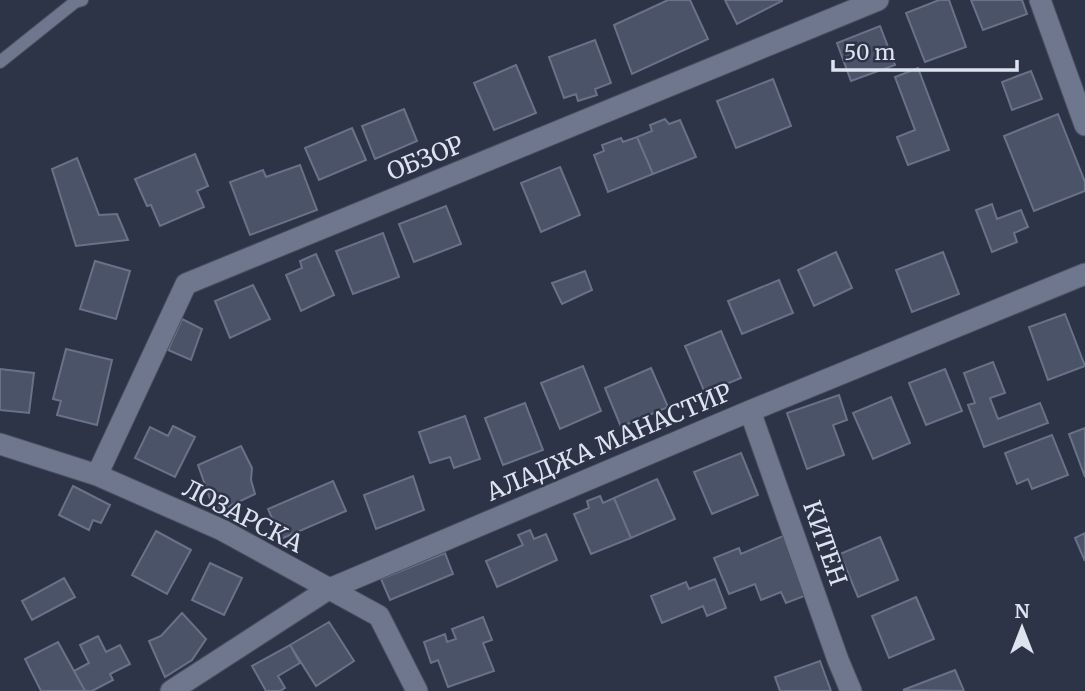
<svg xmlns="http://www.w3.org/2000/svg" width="1085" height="691" font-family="Merriweather,serif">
<rect width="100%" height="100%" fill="#2d3448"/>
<path fill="#4b5369" stroke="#697288" stroke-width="2" d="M668,0H690L708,39L632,74L614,25Z
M725,0H782V1L737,24Z
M939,0H949L966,47L925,62L906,13Z
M971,0H1022L1027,14L983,30Z
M880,26L895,65L851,81L837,43Z
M595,40L611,83L595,89L597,95L578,101L576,94L564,98L549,57Z
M516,65L536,113L494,130L474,83Z
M918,68L949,150L908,165L897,137L915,130L895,77Z
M1031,71L1042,99L1012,110L1002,82Z
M773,79L791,126L736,148L717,101Z
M404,109L417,141L375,159L362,126Z
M1058,114L1085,182V191L1034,211L1004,136Z
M665,119L669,124L680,120L696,157L653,174L637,137L652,131L650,125Z
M352,128L366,160L319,180L305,148Z
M637,137L653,174L608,192L594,155L604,151L602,145L621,138L623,142Z
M195,154L208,186L197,191L204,207L160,226L151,205L147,206L135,179Z
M77,158L99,215L117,214L128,240L76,246L52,169Z
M300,165L317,210L250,235L230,182L263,170L266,177Z
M560,167L580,215L541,232L521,183Z
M992,204L997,219L1021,210L1028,227L1014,233L1017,242L992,252L976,210Z
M446,206L461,244L414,262L399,224Z
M383,233L399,277L353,294L336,251Z
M836,252L852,288L814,306L798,270Z
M943,252L959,294L912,312L896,270Z
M316,254L334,295L301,311L286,275L302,268L300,261Z
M95,261L130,271L116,319L80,309Z
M585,271L592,290L562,304L552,283Z
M779,280L793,313L742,334L728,301Z
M253,285L270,319L230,338L215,301Z
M1065,314L1085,366L1048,380L1029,327Z
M182,319L202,329L191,360L168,350Z
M721,331L741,378L705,393L685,346Z
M66,349L112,360L97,425L57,415L61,401L53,399Z
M993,362L1005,393L990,398L998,419L1040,403L1048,423L984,447L968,405L975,403L964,373Z
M583,366L601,411L560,429L541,383Z
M651,368L668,407L621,427L605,388Z
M0,369L34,373L29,413L0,410Z
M945,369L962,411L926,425L909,383Z
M839,395L847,420L833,425L844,455L807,469L787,413Z
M891,397L910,443L873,459L853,413Z
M525,403L543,450L503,465L485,418Z
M465,416L480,459L454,468L450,457L430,463L419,432Z
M173,426L195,437L175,477L135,458L150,427L168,436Z
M1085,428V477L1069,434Z
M1052,435L1068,475L1032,489L1028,479L1017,484L1005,453Z
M241,446L252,468L251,480L255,494L215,513L198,465Z
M741,453L758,495L712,514L694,472Z
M413,476L424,510L376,529L364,495Z
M657,479L675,519L631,538L614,498Z
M333,481L346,511L281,539L268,509Z
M73,486L110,505L101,523L93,520L89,530L59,515Z
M600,496L603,503L614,498L631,538L591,554L574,514L589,508L587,501Z
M530,530L534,539L546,534L557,560L497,587L486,561L523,545L518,535Z
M156,531L191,550L167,594L132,575Z
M1085,533V561L1075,538Z
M783,536L807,595L786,603L781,592L761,600L755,584L729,594L714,558L739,548L741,554Z
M880,537L898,580L858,597L840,554Z
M445,553L453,574L390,600L381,579Z
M210,563L242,578L224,615L192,600Z
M64,578L75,597L32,620L22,601Z
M715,579L726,608L707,616L703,606L662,623L651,596L686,582L689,589Z
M916,597L934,639L889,658L872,616Z
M182,613L206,639L192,660L165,677L149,641L161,636Z
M483,617L492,640L483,643L494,671L448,687L438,660L431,663L424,642L445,634L447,642L456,639L452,629Z
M329,622L354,661L316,686L290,645Z
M98,636L106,652L120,645L130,664L110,674L113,680L92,691H85L74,671L89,663L80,645Z
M58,642L74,671L85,691H41L25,659Z
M290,645L300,663L278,676L285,688L280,691H266L252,666Z
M820,661L831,691H780L775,677Z
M955,670L964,691L903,690Z"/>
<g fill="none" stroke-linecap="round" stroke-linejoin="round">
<g stroke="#495060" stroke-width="14">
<path id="lane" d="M0,62L75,2L82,0"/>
</g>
<g stroke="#495060" stroke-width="23">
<path id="street" d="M1040,0L1085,125
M750,411L838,660L851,691
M0,444L97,475L222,530L379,616L417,691
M97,475L186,284L878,0
M171,691L327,590L750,411L1085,274"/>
</g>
<use href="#lane" stroke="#6f778e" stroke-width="12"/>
<use href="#street" stroke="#6f778e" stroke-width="21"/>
</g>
<g text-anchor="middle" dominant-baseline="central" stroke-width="5" stroke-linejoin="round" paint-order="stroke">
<g font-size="24" fill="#dee3f0" stroke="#2d3448">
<text transform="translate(425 158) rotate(-22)">ОБЗОР</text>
<text transform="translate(609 442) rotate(-23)">АЛАДЖА МАНАСТИР</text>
<text transform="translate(243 516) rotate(27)">ЛОЗАРСКА</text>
<text transform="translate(825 543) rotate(71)">КИТЕН</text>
</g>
</g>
<g transform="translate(1022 628)" stroke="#2d3448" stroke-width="5" paint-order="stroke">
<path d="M0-5L12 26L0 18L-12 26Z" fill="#dee3f0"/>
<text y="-10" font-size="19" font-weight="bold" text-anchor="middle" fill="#dee3f0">N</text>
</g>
<path d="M833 60v10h184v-10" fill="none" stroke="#dee3f0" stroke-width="3.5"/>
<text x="844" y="60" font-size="21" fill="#dee3f0" stroke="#2d3448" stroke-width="5" paint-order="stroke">50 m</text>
</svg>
